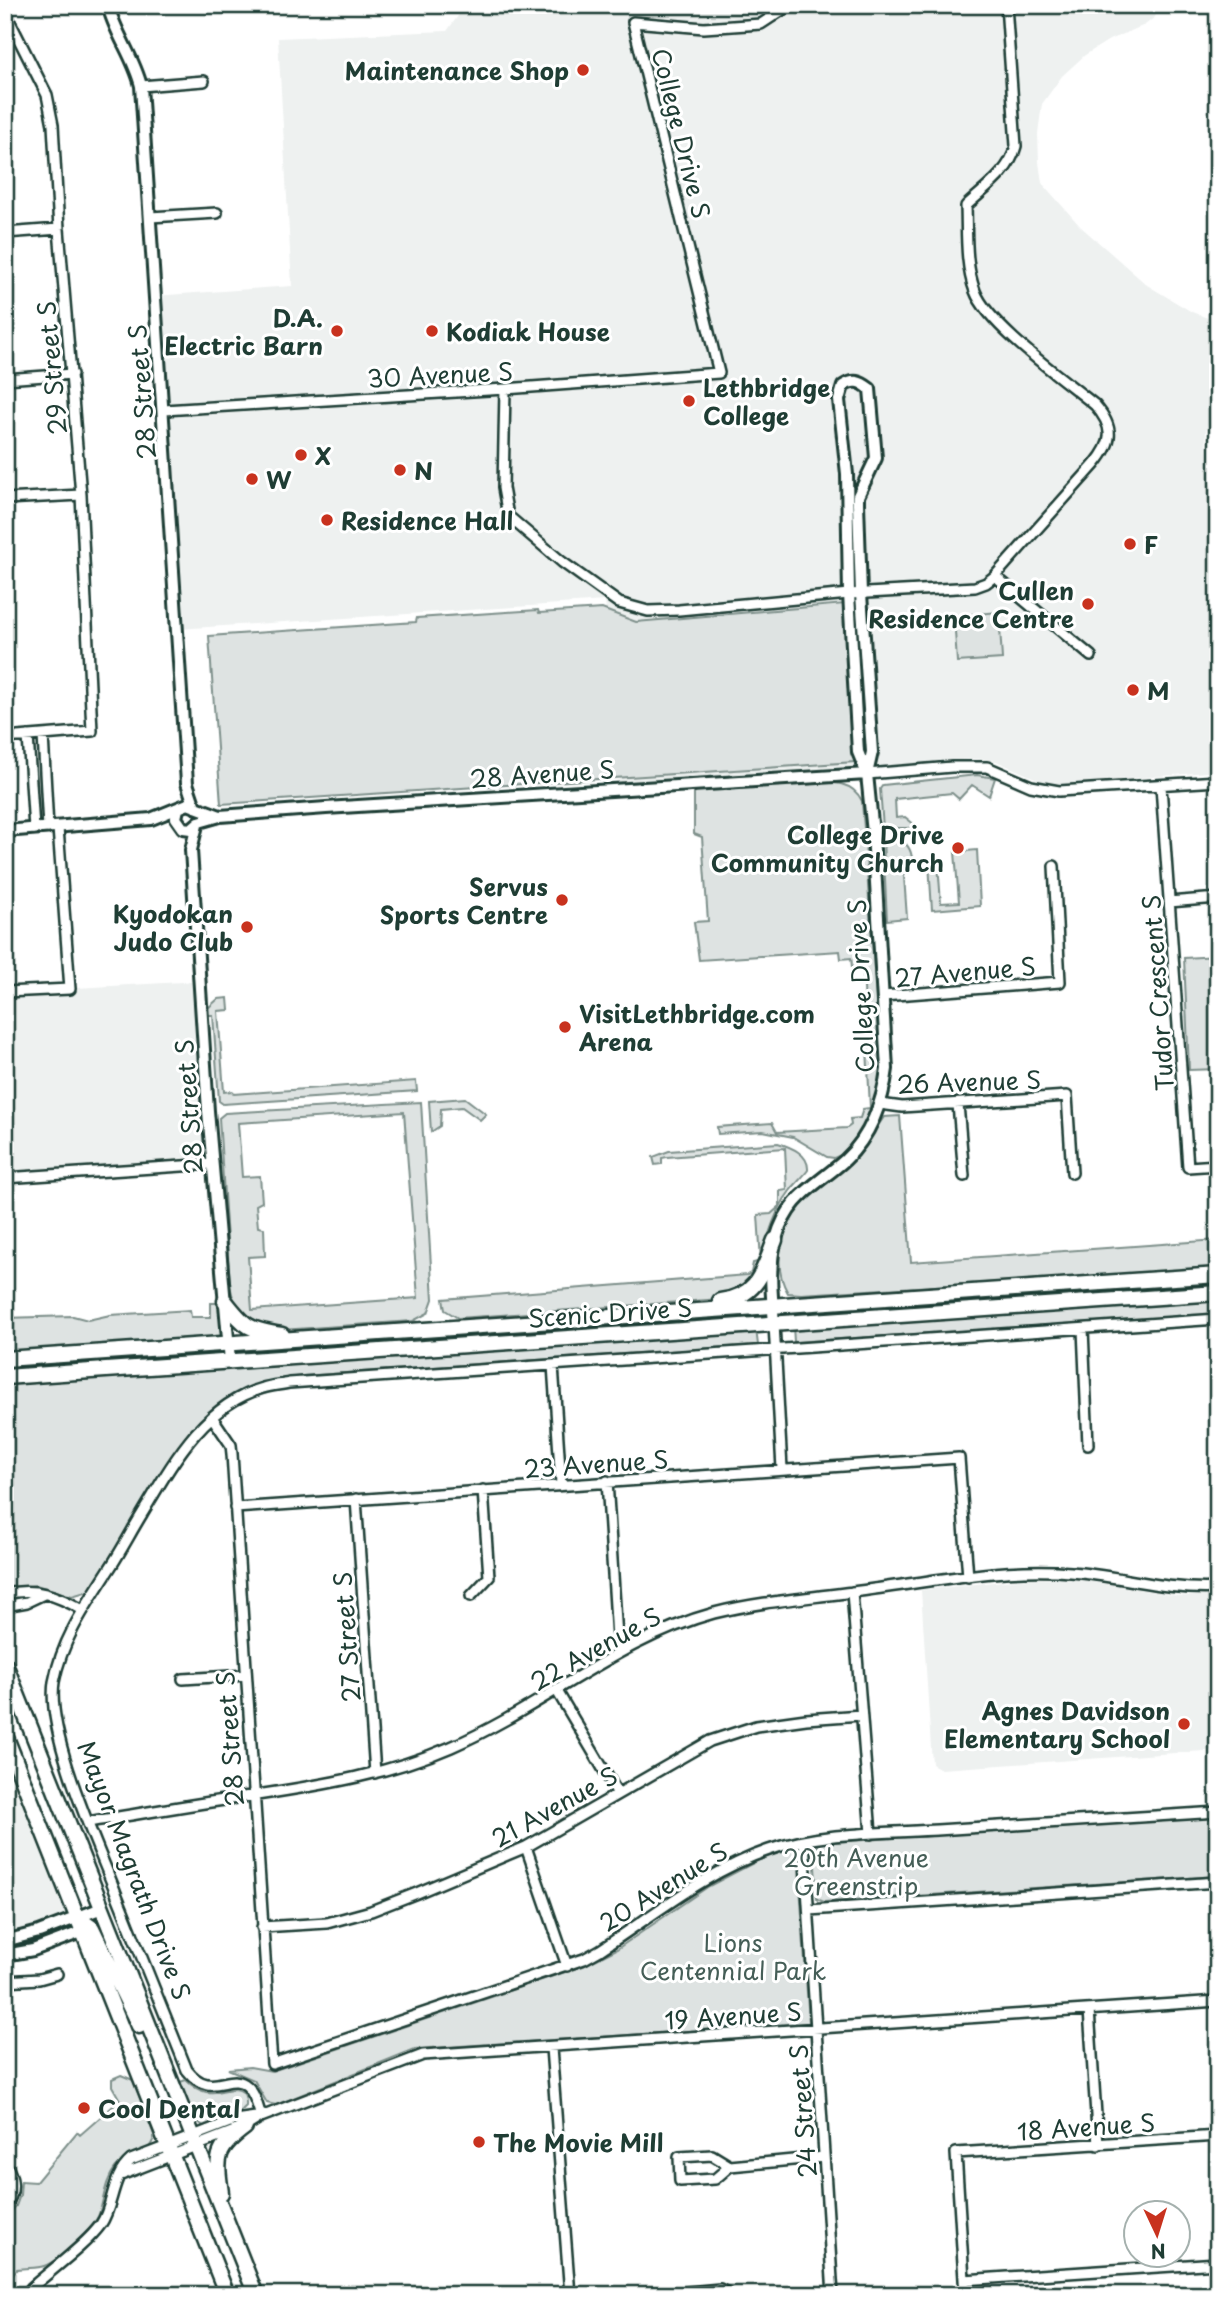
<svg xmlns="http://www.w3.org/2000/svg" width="1223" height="2300" font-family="'Playpen Sans',sans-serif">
<rect width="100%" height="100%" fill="#fff"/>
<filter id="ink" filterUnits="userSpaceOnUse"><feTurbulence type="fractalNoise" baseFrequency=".0143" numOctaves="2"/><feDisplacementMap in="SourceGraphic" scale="14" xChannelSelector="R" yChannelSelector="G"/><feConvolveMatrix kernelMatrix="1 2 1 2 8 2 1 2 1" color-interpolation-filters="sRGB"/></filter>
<g filter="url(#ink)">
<path fill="#eef1f0" d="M466,5H1160L1155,17L1145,25L1109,40L1085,55L1062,76L1042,104L1038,133L1039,162L1042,183L1080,226L1147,285L1192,312L1218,322V392L1206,430V444L1210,483L1218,500V771L1073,784L1046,783L996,761L976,759L619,782L605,601L178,629L154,296L292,286L278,38L447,31Z
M200,981L212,1164L5,1178V992Z
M1030,1578L1081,1580L1179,1596L1218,1595V1750L941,1769L932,1764L921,1590Z
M5,1763L72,1929L36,1941L5,1948Z"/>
<path fill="#dee3e2" stroke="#7e908b" stroke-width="2" fill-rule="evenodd" d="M845,604L855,762L221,804L209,636L416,622L417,618L538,610L539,613L602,609L636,622Z
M999,612L1002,659L957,662L954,616Z
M977,775L995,778L989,796L972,785L959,799L952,793L895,799L896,818L905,817L915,825L912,828H883L880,789L883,785Z
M804,783C826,783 851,778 862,801L882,1081L879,1096L865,1125L843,1154L834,1158L827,1157L793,1137L763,1131L718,1134L717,1127L772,1123L777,1132L847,1128L851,1125L850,1119L860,1118L863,1109L870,1108L863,967H852L851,958L841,959L840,951L699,960L694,922L708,921L702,837L694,834V793L699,789Z
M896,838C906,841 912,850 912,860L903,862L907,918L887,920L883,840Z
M977,850L980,906L932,910L929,863H938L941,903L959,902L955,852Z
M1218,956V1069L1189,1070L1184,958Z
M228,998L229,1010L218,1011L224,1092L232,1091L234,1094L416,1081L417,1091L223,1104L219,1101L213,1015H208V1008L218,999Z
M465,1098L486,1114L480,1120L462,1107L441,1109L440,1126L431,1132L429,1101Z
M421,1102L433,1299L428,1313L413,1321L281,1330C253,1330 235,1313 230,1286L219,1118L225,1113ZM404,1112L418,1298L252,1310L248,1257L265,1256L264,1228L258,1227L256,1205L262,1202L260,1176L242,1177L238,1123Z
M900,1116L911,1262L1218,1240V1269L801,1294L788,1293C767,1258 789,1210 818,1187C830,1178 842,1171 853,1161C865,1148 874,1131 884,1117Z
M778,1143C791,1147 809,1154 808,1170C803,1177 796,1183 790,1191C771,1216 765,1249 756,1279L721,1299L458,1318L445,1310L443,1299L747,1275L751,1273L753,1263L761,1261L758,1215L771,1214L780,1206V1191L787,1190L785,1148L667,1157L662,1158V1164L655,1165L653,1157L669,1151Z
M1218,1298V1314L794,1342L793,1326Z
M211,1303H225L229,1345L5,1356V1318L73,1316L88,1320L110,1315L190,1310L191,1317H211Z
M756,1329L758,1345L302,1376C252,1381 224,1396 189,1432L89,1591L72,1596L36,1585L5,1589V1384Z
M1218,1816V1876L824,1902L817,1899L814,1850L820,1843Z
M788,1849L794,1850L798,1854L809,2023L415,2049L276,2105L267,2103L254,2080L228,2069L250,2067L272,2071L583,1966L617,1949L709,1886L759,1860Z
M121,2075L133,2080L154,2135C153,2156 126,2153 115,2168C105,2181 104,2199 99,2214C94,2228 58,2261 44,2266C35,2269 26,2267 17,2269L5,2284V2219L16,2206L20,2195L21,2181L36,2182L77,2132L80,2135L120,2100L112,2086V2079Z
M186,2080C191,2085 198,2090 206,2092C221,2095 248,2077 246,2106L238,2114L208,2126H203L193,2117L180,2082Z"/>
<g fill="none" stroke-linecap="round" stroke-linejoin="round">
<g stroke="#1f3d34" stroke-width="14">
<path id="minor" d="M5,12L47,95L53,125L59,229L81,495L92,731L5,738
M141,86L204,81
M150,217L217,213
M5,233L59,229
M5,379L72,374
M505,389L503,488L508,516L562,562L619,603L648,611L679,610L849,594L975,587L986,583L995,576L1095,464C1113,442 1115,428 1095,405C1065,380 988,326 975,291C965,265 967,233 966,206C985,188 1009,173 1016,146L1006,5
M164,410L505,389L719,373L633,22L704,28L761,24L790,5
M5,499L81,495
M995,576L1091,656
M43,735L48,828
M28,736L34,829
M867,774L952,767H987L1031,786L1059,791L1218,781
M1161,786L1188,1167L1218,1165
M1169,902L1218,898
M5,992L70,989L58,828
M883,996L1060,982L1054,866
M880,1104L902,1107L1067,1096L1072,1173
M958,1104L964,1176
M5,1178L212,1164
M774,1324L782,1469
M1083,1329L1088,1445
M553,1365L561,1484
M212,1417L231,1445L232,1454L272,2064L584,1959L600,1950C654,1915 707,1871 769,1850C819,1832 883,1833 937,1830C1031,1824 1124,1818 1218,1812
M607,1481L618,1653
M356,1499L375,1773
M235,1508L959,1458L968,1577
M852,1592L871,1834
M5,1594C35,1587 56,1595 83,1610
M471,1596L489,1577L483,1490
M5,1606L27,1602L44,1594
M183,1679L246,1675
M557,1691L618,1794
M88,1822C144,1813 200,1803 257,1795C323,1785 389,1774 451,1747C542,1708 618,1639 714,1613C761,1601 811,1598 860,1591C929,1582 1002,1566 1071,1572C1121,1576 1168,1591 1218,1588
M804,1841L833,2295
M526,1847L567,1966
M809,1910L1218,1882
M262,1927L327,1923L371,1911L417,1893L526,1847L710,1741L756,1726L806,1719L861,1715
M5,1981L39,1979L57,1974
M1089,2010L1098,2145
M551,2048L570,2295
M261,2117C258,2107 255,2093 247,2086C230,2070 211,2101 187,2070C163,2011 140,1952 116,1893C96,1842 46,1734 54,1682C62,1639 87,1604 110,1568C121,1551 131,1532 142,1514C172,1464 203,1405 263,1388C272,1385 281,1385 289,1383L1218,1319
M5,2163C14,2177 16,2193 5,2206
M730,2166L715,2179L680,2181L679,2157L712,2155L730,2166L824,2157
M121,2175L245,2127L261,2117L423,2055L1218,2001
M964,2280L1218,2263
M31,2288C50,2271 87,2244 101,2224C114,2205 111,2177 131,2160L235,2120L256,2117
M688,2295V2292L720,2289L730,2295
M798,2295L833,2292
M965,2295L956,2153L1218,2136"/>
</g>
<g stroke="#1f3d34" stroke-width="16">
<path id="tertiary" d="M108,5C115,34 134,57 141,86L187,783L195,807
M178,809L176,818L183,828L191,829L199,822
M199,822L220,816L326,808L867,774
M197,825L191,850L208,1111L230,1361
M5,831L151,819L188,804L220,816
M774,1324C772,1296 768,1266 776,1239C788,1196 816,1186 845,1160C870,1137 883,1102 887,1069L873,833L867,774L858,752L849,594L847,474L839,400L843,386C854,379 860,381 870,389L876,458L858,496V503L861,594L872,752L867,774
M5,1941L39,1932L102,1908
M5,1955L33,1950L89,1929"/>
</g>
<g stroke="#1f3d34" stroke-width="19">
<path id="primary" d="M225,1301C246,1328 249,1330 282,1335
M720,1301C758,1297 763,1271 775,1240
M5,1359L1218,1275
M5,1377L1218,1293
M5,1664L256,2295
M5,1735L227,2295
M78,1918L92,1928L139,2026
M221,2193C216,2158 215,2149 245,2127"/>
</g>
<use href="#minor" stroke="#fff" stroke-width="9"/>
<use href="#tertiary" stroke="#fff" stroke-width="10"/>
<use href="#primary" stroke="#fff" stroke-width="14"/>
</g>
</g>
<g fill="#c8321e" stroke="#fff" stroke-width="2.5">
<circle cx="583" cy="70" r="7"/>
<circle cx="337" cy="331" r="7"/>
<circle cx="432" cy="331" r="7"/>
<circle cx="689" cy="401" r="7"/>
<circle cx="301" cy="455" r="7"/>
<circle cx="400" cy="470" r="7"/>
<circle cx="252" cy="479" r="7"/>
<circle cx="327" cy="520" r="7"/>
<circle cx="1130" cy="544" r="7"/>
<circle cx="1088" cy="604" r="7"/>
<circle cx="1133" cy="690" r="7"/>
<circle cx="958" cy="848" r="7"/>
<circle cx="562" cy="900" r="7"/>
<circle cx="247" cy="927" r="7"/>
<circle cx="565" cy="1027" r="7"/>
<circle cx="1184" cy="1724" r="7"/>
<circle cx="84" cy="2108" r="7"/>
<circle cx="479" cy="2142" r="7"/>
</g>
<g text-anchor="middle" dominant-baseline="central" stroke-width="6" stroke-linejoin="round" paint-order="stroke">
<g font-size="24" font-weight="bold" fill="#1f3d34" stroke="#fff" text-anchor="start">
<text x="569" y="70" text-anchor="end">Maintenance Shop</text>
<text x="323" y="317" text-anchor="end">D.A.<tspan x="323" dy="28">Electric Barn</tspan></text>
<text x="446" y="331">Kodiak House</text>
<text x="703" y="387">Lethbridge<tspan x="703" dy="28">College</tspan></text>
<text x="315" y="455">X</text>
<text x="414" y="470">N</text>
<text x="266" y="479">W</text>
<text x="341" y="520">Residence Hall</text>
<text x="1144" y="544">F</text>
<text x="1074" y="590" text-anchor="end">Cullen<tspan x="1074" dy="28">Residence Centre</tspan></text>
<text x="1147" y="690">M</text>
<text x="944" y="834" text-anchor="end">College Drive<tspan x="944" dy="28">Community Church</tspan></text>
<text x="548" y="886" text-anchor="end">Servus<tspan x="548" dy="28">Sports Centre</tspan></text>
<text x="233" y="913" text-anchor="end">Kyodokan<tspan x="233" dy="28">Judo Club</tspan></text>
<text x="579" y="1013">VisitLethbridge.com<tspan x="579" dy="28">Arena</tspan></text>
<text x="1170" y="1710" text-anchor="end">Agnes Davidson<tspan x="1170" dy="28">Elementary School</tspan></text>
<text x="98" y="2108">Cool Dental</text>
<text x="493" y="2142">The Movie Mill</text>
</g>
<g font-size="24" fill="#1f3d34" stroke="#fff">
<text transform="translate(682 133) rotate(76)">College Drive S</text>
<text transform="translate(51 368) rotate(-95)">29 Street S</text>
<text transform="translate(440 374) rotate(-3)">30 Avenue S</text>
<text transform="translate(141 392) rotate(-94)">28 Street S</text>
<text transform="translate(542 773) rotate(-4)">28 Avenue S</text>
<text transform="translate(965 971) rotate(-5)">27 Avenue S</text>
<text transform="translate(860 986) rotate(-93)">College Drive S</text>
<text transform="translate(1157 993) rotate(-94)">Tudor Crescent S</text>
<text transform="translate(969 1081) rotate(-2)">26 Avenue S</text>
<text transform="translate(188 1107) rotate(-94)">28 Street S</text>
<text transform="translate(610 1312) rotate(-4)">Scenic Drive S</text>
<text transform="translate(596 1463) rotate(-4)">23 Avenue S</text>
<text transform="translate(346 1637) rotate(-94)">27 Street S</text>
<text transform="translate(595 1648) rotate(-29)">22 Avenue S</text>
<text transform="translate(229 1739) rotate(-94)">28 Street S</text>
<text transform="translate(554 1806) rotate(-29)">21 Avenue S</text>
<text transform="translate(135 1870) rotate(69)">Mayor Magrath Drive S</text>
<text transform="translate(663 1886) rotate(-32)">20 Avenue S</text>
<text transform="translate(733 2015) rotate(-4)">19 Avenue S</text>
<text transform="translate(802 2111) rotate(-94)">24 Street S</text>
<text transform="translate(1086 2126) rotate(-4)">18 Avenue S</text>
</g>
<g font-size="24" fill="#455e57" stroke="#fff">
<text x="856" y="1857">20th Avenue<tspan x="856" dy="28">Greenstrip</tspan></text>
<text x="733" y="1942">Lions<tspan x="733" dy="28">Centennial Park</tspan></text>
</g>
</g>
<rect width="1223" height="2300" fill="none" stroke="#fff" stroke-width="28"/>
<rect x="14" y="14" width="1195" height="2272" fill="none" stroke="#1f3d34" stroke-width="2.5" filter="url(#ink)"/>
<g transform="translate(1157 2234) rotate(176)"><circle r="33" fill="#ffffff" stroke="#a5b1ae" stroke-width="2"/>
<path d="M0-5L12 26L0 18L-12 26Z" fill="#c8321e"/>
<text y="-10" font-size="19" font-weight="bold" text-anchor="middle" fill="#1f3d34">N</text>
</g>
</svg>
